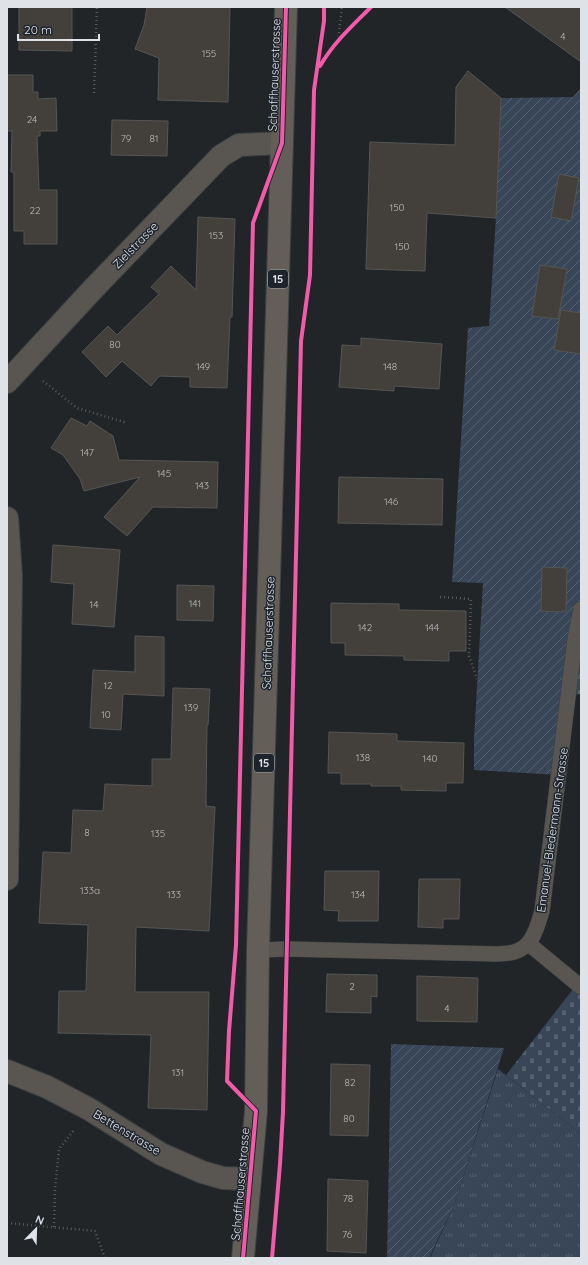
<svg xmlns="http://www.w3.org/2000/svg" width="588" height="1265" font-family="Quicksand,sans-serif">
<defs>
<pattern id="grass-tufts" width="24" height="20" patternUnits="userSpaceOnUse"><rect width="24" height="20" fill="#384658"/><path d="M3 7l-1-3M5 7V3M7 7l1-3M15 17l-1-3M17 17v-4M19 17l1-3" fill="none" stroke="#546170"/></pattern>
<pattern id="cemetery-stones" width="16" height="16" patternUnits="userSpaceOnUse"><rect width="16" height="16" fill="#384658"/><path d="M2 7V4a2 2 0 0 1 4 0v3zM10 15v-3a2 2 0 0 1 4 0v3z" fill="#546170"/></pattern>
<pattern id="garden-furrows" width="10" height="10" patternUnits="userSpaceOnUse"><rect width="10" height="10" fill="#384658"/><path d="M-1 1l2-2M0 10L10 0M9 11l2-2" fill="none" stroke="#546170"/></pattern>
</defs>
<rect width="100%" height="100%" fill="#222528"/>
<path fill="url(#grass-tufts)" d="M498,1069L581,1134V1258H430L455,1203Z"/>
<path fill="url(#cemetery-stones)" d="M581,609V694L569,695Z
M581,979V1134L506,1075Z"/>
<path fill="url(#garden-furrows)" d="M581,88V609L560,775L474,770V739L483,583L452,582L468,328L489,326L496,218L501,98L573,97Z
M391,1044L504,1048L455,1203L429,1258H387Z"/>
<path fill="#43403b" stroke="#555" d="M19,7H72V51L19,50Z
M147,7H230L228,102L158,100L159,58L135,49L144,25Z
M505,7H581V62Z
M468,71L501,98L496,218L427,213L425,271L366,269L370,142L455,145L456,87Z
M7,75H33V92H38V99L56,98L57,131H40V136H37L39,190H57V244H24V231H14V172H11L12,131H7Z
M112,120L168,121L167,156L111,155Z
M559,174L579,178L571,221L551,217Z
M198,217L235,219L232,317H230L227,388L190,387V377L159,376L151,386L122,361L106,377L82,352L108,326L117,335L159,294L151,287L171,266L196,290Z
M540,265L567,269L558,319L532,316Z
M561,310L581,313V354L554,350Z
M361,338L442,344L439,389L394,386V391L339,387L342,345L361,346Z
M71,418L87,426L90,421L113,436L119,460L218,462L217,508L153,507L127,536L104,517L140,477L84,491L80,479L63,455L51,448Z
M339,477L443,479L442,525L338,523Z
M53,545L120,550L114,627L72,624L74,584L51,582Z
M542,567L567,568L566,611H562V612L541,611Z
M177,585L214,586L213,621L177,620Z
M331,603L399,604V610L466,611V651H449V661L404,660V656L345,655V643H331Z
M135,636L164,637V696L123,694L121,730L90,728L93,670L135,672Z
M173,688L210,689L208,725H207L206,806L215,807L209,931L136,927L135,992H209L207,1110L148,1108L151,1035L58,1033L59,991H86L88,925L39,923L43,852L71,853L73,810L103,811L105,784L152,786V759H171Z
M329,732L397,734V741L464,743L463,783H446V791L401,790V786H371V784H341V773H328Z
M325,871H379L378,921H338L339,911L324,910Z
M419,879H460L459,919H443V928L418,927Z
M327,974L377,975V997L371,996V1013L326,1012Z
M417,976L478,978L477,1022L417,1021Z
M331,1064L370,1065L368,1136L330,1135Z
M328,1179L368,1181L366,1253L327,1251Z"/>
<g fill="none" stroke-linecap="round" stroke-linejoin="round">
<g stroke="#3d4042" stroke-width="16">
<path id="lane" d="M529,944L581,987
M258,950L287,949L498,954C503,953 509,954 514,952C533,947 537,927 542,911L575,639L581,609"/>
</g>
<g stroke="#3d4042" stroke-width="24">
<path id="street" d="M7,382L94,288L221,156L239,145L282,143
M7,518L11,575L7,879
M7,1071L47,1087L89,1109L161,1154L202,1172L223,1178L250,1179"/>
</g>
<g stroke="#3d4042" stroke-width="24">
<path id="primary" d="M243,1258L256,1111L258,950L286,7"/>
</g>
<path stroke="#5a5958" stroke-width="2.5" stroke-dasharray="1 3" stroke-linecap="butt" d="M338,41L342,7
M94,93L97,7
M43,381L77,408L127,423
M440,597L471,599L469,656L477,679
M7,1223L95,1231L105,1258
M54,1227L55,1189L59,1149L74,1130"/>
<use href="#lane" stroke="#595652" stroke-width="15"/>
<use href="#street" stroke="#595652" stroke-width="22"/>
<use href="#primary" stroke="#635f58" stroke-width="22"/>
<g stroke="#1e242c" stroke-width="6">
<path id="cycleway" d="M320,66C334,42 352,26 371,7
M243,1258L256,1111L227,1081L229,1031L236,945L253,223L282,143L286,7
M272,1258L280,1164L283,1112L301,341L310,275L314,90L324,21V7"/>
</g>
<use href="#cycleway" stroke="#f35aa7" stroke-width="4"/>
</g>
<g text-anchor="middle" dominant-baseline="central" stroke-width="3" stroke-linejoin="round" paint-order="stroke">
<g font-size="10" fill="#b8babd">
<text x="563" y="36">4</text>
<text x="209" y="53">155</text>
<text x="32" y="119">24</text>
<text x="126" y="138">79</text>
<text x="154" y="138">81</text>
<text x="397" y="207">150</text>
<text x="35" y="210">22</text>
<text x="216" y="235">153</text>
<text x="402" y="246">150</text>
<text x="115" y="344">80</text>
<text x="203" y="366">149</text>
<text x="390" y="366">148</text>
<text x="87" y="452">147</text>
<text x="164" y="473">145</text>
<text x="202" y="485">143</text>
<text x="391" y="501">146</text>
<text x="195" y="603">141</text>
<text x="94" y="604">14</text>
<text x="365" y="627">142</text>
<text x="432" y="627">144</text>
<text x="108" y="685">12</text>
<text x="191" y="707">139</text>
<text x="106" y="714">10</text>
<text x="363" y="757">138</text>
<text x="430" y="758">140</text>
<text x="87" y="832">8</text>
<text x="158" y="833">135</text>
<text x="90" y="890">133a</text>
<text x="174" y="894">133</text>
<text x="358" y="894">134</text>
<text x="352" y="986">2</text>
<text x="447" y="1008">4</text>
<text x="178" y="1072">131</text>
<text x="350" y="1082">82</text>
<text x="349" y="1118">80</text>
<text x="348" y="1198">78</text>
<text x="347" y="1234">76</text>
</g>
<g fill="#1e242c" stroke="#a5aab0" stroke-width="1">
<rect x="268" y="270" width="20" height="18" rx="3"/>
<rect x="254" y="754" width="20" height="18" rx="3"/>
</g>
<g font-size="11" font-weight="bold" fill="#dfe3e8">
<text x="278" y="279">15</text>
<text x="264" y="763">15</text>
</g>
<g font-size="12" fill="#dfe3e8" stroke="#1e242c">
<text transform="translate(274 75) rotate(-88)">Schaffhauserstrasse</text>
<text transform="translate(135 245) rotate(-46)">Zielstrasse</text>
<text transform="translate(268 633) rotate(-88)">Schaffhauserstrasse</text>
<text transform="translate(552 830) rotate(-82)">Emanuel-Biedermann-Strasse</text>
<text transform="translate(127 1132) rotate(31)">Bettenstrasse</text>
<text transform="translate(240 1184) rotate(-85)">Schaffhauserstrasse</text>
</g>
</g>
<rect width="588" height="1265" fill="none" stroke="#dfe3e8" stroke-width="16"/>
<g transform="translate(36 1229) rotate(23)" stroke="#1e242c" stroke-width="3" paint-order="stroke">
<path d="M0-3L7 15L0 10L-7 15Z" fill="#dfe3e8"/>
<text y="-6" font-size="11" font-weight="bold" text-anchor="middle" fill="#dfe3e8">N</text>
</g>
<path d="M18 34v6h81v-6" fill="none" stroke="#dfe3e8" stroke-width="2"/>
<text x="24" y="34" font-size="12" fill="#dfe3e8" stroke="#1e242c" stroke-width="3" paint-order="stroke">20 m</text>
</svg>
